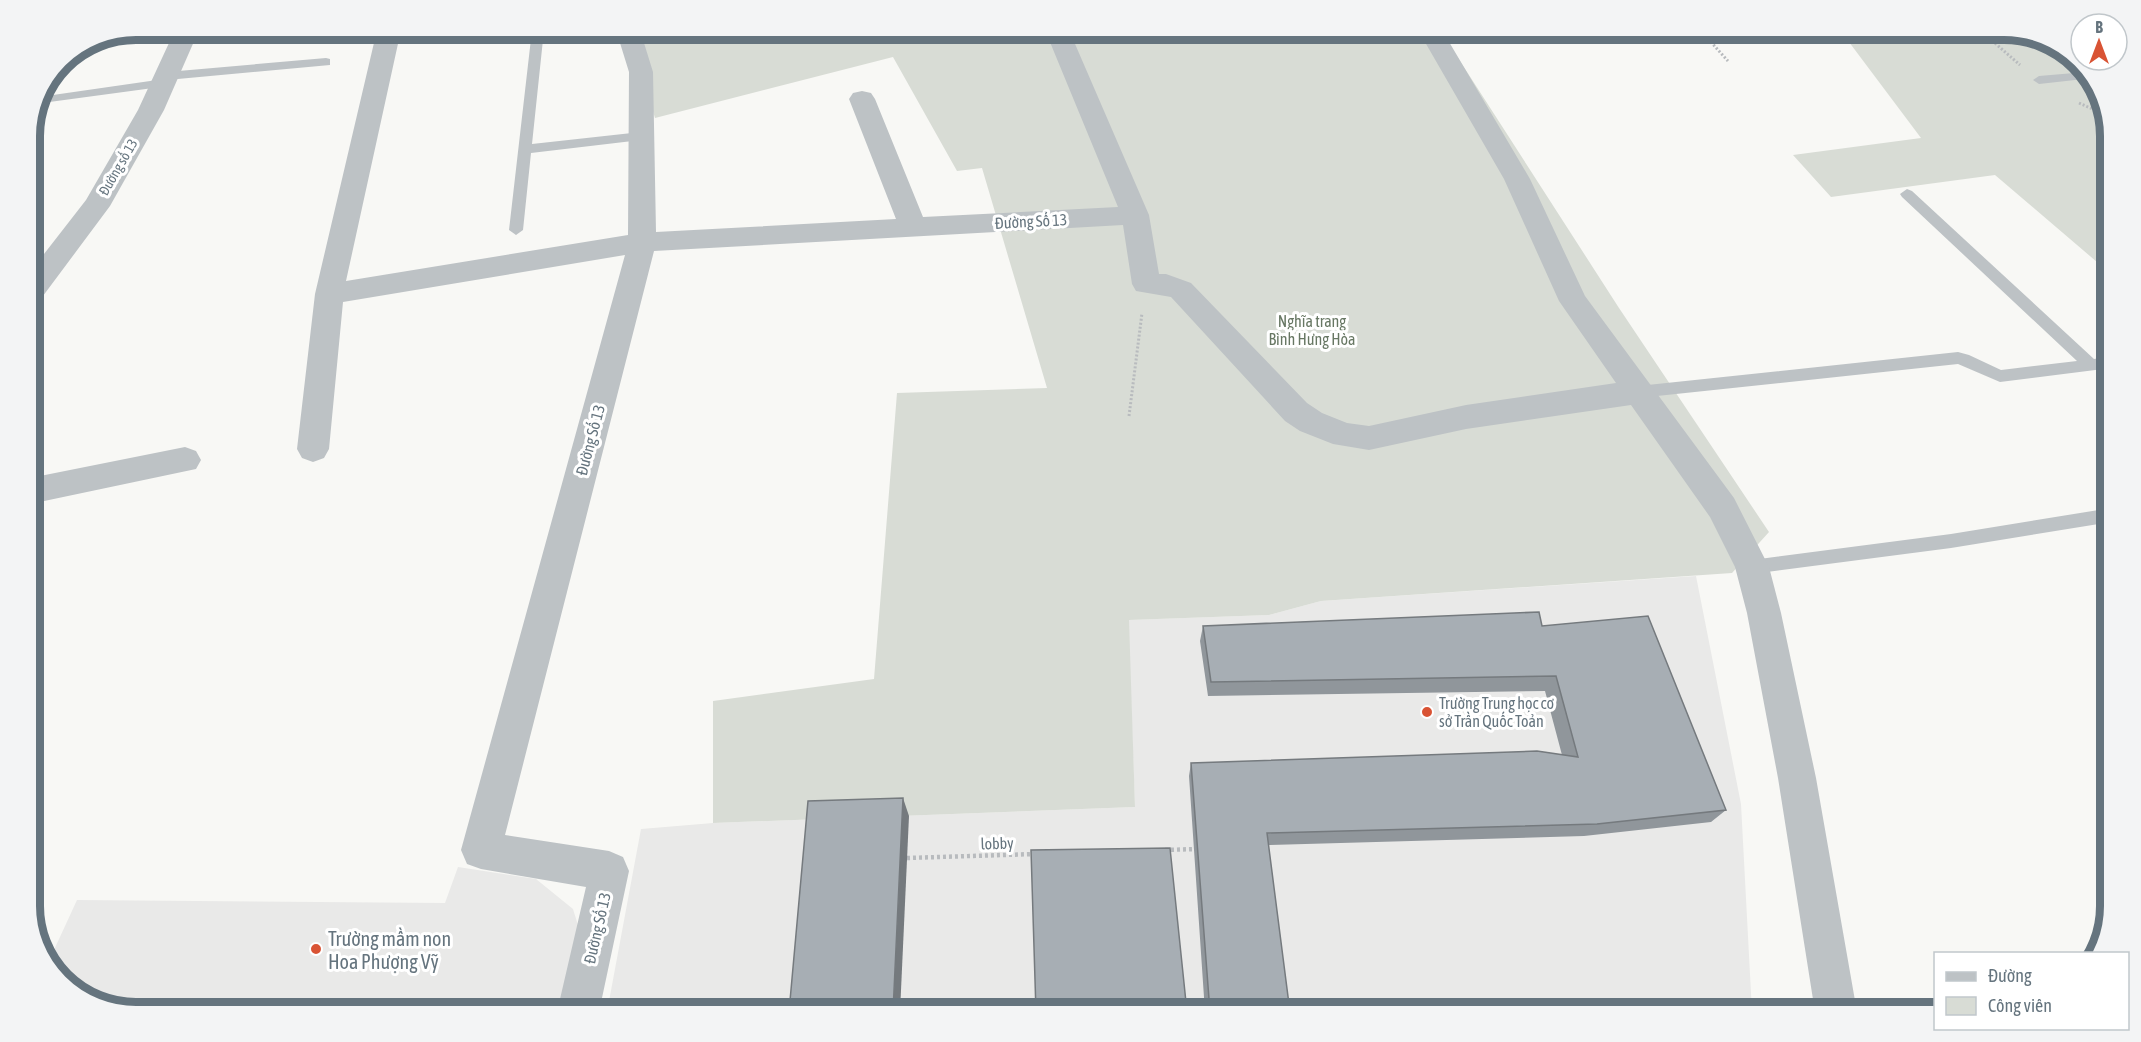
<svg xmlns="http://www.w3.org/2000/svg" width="2141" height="1042" font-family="'Asap Condensed',sans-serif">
<rect width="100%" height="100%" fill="#f8f8f5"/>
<path fill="#e9e9e8" d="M1696,576L1741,804L1752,1012H607L641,829L713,823L1135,807L1128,620L1269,615L1321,601Z
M458,867L536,879L573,909L581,935L562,1012H137L90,1001L48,963L77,900L445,903Z"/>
<path fill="#d8dcd5" d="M628,30H1440L1619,308L1769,532L1732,573L1321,601L1269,615L1129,620L1135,807L713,823V701L874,679L897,393L1047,388L982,168L957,171L893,57L655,118Z
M1840,30H2004L2051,41L2093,78L2111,130V274L1995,175L1831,197L1793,155L1921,138Z"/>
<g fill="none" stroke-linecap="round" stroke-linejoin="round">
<path stroke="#b8bbbe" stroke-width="3" stroke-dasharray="2 2" stroke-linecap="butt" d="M1700,30L1728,61
M1980,30L2020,65
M2079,103L2106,115
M1129,416L1142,313"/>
<path stroke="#b8bbbe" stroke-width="4.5" stroke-dasharray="3 3" stroke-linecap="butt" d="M1165,850L1197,849
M907,858L1035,854"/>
<path fill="#bdc2c5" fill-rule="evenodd" d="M532,30H544L532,144L641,132L647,136L641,140L531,153L523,230L516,235L509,230Z
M326,58L330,59V65L167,80L161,76L167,72Z
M2086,72L2093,78L2039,84L2033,80L2039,76Z
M164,79L170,83L168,86L42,103L46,96Z
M1907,189L1912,191L2094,359L2111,356V368L2000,382L1958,364L1638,398L1633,396L1630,392L1633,388L1638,386L1958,352L1969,355L2001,370L2077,361L1902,197L1900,194Z
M2111,508V522L1951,548L1752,574L1746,572L1744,567L1746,562L1752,560L1951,534Z"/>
<path fill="#bdc2c5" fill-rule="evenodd" d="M175,30H199L164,110L110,206L40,300L30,303V272L86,200L138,110Z
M377,30H401L346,281L628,235L629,72L616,30H640L653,72L656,232L896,219L849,99L853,93L862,91L871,93L875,99L923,217L1118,207L1045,30H1069L1149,215L1159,274H1166L1191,283L1307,403L1322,413L1347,423L1369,426L1466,405L1616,383L1559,301L1504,179L1418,30H1442L1530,179L1585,296L1734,498L1769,567L1781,613L1816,778L1857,1012H1815L1778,778L1747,613L1735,567L1710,517L1631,405L1466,429L1369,450L1333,444L1300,431L1285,421L1171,297L1136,291L1132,284L1123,225L654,251L505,835L609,851L623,857L629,871L599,1012H557L586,887L481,869L467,864L461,850L625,255L343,302L329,449L324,458L313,462L302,458L297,449L315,294Z
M185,447L196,451L201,460L196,469L30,504V478Z"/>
</g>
<path fill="#90969b" d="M1203,626H1542L1726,810L1711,822L1584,836L1268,845L1290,1012H1205L1189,776L1191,763L1562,755L1545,691L1208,696L1200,641Z"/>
<path fill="#757a7e" d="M903,798L909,816L900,1012H893Z"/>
<path fill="#a7aeb4" stroke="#757a7e" stroke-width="1.5" d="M1539,612L1542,626L1648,616L1726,810L1597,824L1267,833L1290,1012H1210L1191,763L1537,751L1578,757L1556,676L1211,682L1203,626Z
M903,798L893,1012H789L808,801Z
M1170,848L1187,1012H1036L1031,850Z"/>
<g fill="#d95334" stroke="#fff" stroke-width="2">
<circle cx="1427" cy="712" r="6"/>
<circle cx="316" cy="949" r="6"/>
</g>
<g text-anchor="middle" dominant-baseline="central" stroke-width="6" stroke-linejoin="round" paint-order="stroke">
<g font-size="14" fill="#65747e" stroke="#fff">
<text transform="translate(118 167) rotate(-60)">Đường số 13</text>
</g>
<g font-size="16" fill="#65747e" stroke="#fff">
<text transform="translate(1031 221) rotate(-3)">Đường Số 13</text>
<text transform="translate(590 440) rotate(-75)">Đường Số 13</text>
<text transform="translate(997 843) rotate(-2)">lobby</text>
<text transform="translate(597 928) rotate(-77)">Đường Số 13</text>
</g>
<g font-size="16" fill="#677763" stroke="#fff">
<text x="1312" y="321">Nghĩa trang<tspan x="1312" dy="18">Bình Hưng Hòa</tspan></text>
</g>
<g font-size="16" fill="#65747e" stroke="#fff" text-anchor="start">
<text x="1439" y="703">Trường Trung học cơ<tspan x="1439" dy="18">sở Trần Quốc Toản</tspan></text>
</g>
<g font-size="20" fill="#65747e" stroke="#fff" text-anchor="start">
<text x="328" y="938">Trường mầm non<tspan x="328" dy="23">Hoa Phượng Vỹ</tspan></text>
</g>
</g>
<path d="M0 0H2141V1042H0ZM136 40H2004A96 96 0 0 1 2100 136V906A96 96 0 0 1 2004 1002H136A96 96 0 0 1 40 906V136A96 96 0 0 1 136 40Z" fill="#f3f4f5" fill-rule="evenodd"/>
<path fill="none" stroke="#65747e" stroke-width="8" d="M136 40H2004A96 96 0 0 1 2100 136V906A96 96 0 0 1 2004 1002H136A96 96 0 0 1 40 906V136A96 96 0 0 1 136 40Z"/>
<rect x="1934" y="952" width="195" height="78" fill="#ffffff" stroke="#c1c7cb" stroke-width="1.5"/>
<rect x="1946" y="972" width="30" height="9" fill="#bdc2c5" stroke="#c1c7cb" stroke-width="1.5"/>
<text x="1988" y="982" font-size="18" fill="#65747e">Đường</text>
<rect x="1946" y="997" width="30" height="18" fill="#d8dcd5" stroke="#c1c7cb" stroke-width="1.5"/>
<text x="1988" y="1012" font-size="18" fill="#65747e">Công viên</text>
<g transform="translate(2099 42)"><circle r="28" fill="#ffffff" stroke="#c1c7cb" stroke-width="1.5"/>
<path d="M0-4.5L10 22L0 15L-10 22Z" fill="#d95334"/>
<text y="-9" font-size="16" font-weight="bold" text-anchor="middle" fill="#65747e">B</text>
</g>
</svg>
